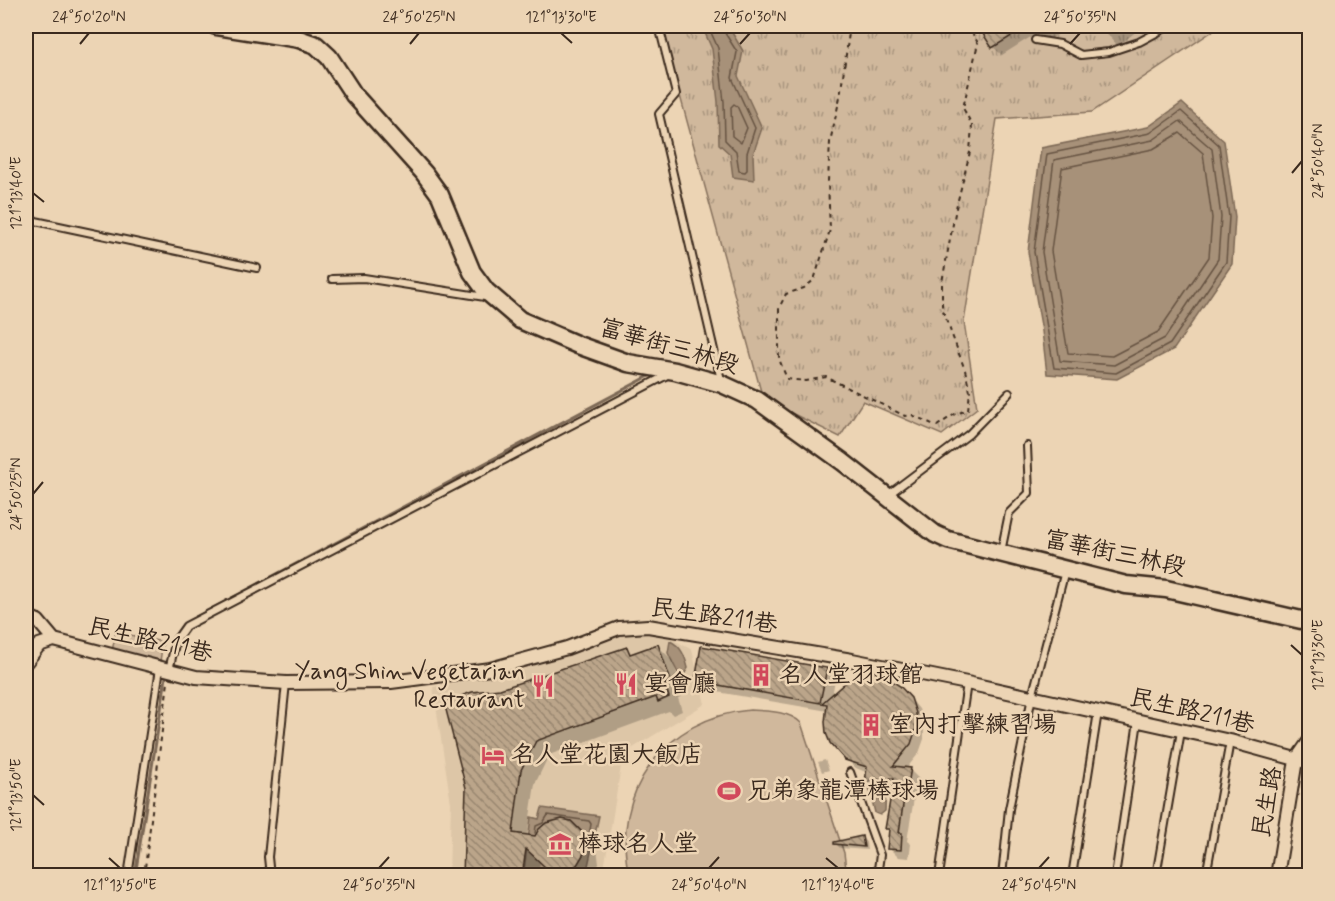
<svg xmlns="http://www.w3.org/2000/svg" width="1335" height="901" font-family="Mynerve,'LXGW WenKai TC',sans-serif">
<defs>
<pattern id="grass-tufts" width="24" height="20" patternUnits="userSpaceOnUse" patternTransform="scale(1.5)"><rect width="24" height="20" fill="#d0b89c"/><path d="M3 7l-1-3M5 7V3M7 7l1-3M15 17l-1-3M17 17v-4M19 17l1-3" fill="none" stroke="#aa967f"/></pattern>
<pattern id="building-back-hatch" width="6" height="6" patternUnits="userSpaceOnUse" patternTransform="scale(1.5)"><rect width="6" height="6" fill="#bba58a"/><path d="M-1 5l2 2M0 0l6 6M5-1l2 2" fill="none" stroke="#998770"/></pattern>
</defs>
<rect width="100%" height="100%" fill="#ecd4b4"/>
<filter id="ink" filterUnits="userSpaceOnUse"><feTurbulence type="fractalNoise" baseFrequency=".0167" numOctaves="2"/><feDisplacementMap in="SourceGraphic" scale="12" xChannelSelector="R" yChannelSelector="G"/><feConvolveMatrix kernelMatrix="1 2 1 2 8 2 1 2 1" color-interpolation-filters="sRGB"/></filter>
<g filter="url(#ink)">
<path fill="#ddc6a7" d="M622,633L665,635L692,650L705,704L623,754L603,875H449L451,803L433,687L521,670Z"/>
<path fill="url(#grass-tufts)" stroke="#86715d" stroke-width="1.5" d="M661,26H1220L1092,112L997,119L964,322L977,408L942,435L863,401L840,437L763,399Z"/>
<path fill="#d0b89c" stroke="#86715d" stroke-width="1.5" d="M116,632L163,642L160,661L112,651Z
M750,710C767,711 789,711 801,723L844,853L846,869L845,875L629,876C610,793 665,717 750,710Z"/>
<path fill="#a79179" stroke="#7c6855" stroke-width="1.5" d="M702,26H731V31L743,51L738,76L762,128L753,154L754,180L733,177L730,154L719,144L718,102L712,49Z
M1182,103L1224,141L1235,217L1232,264L1174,349L1117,379L1047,374L1042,331L1028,252L1041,148L1148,127Z
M670,641C681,646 685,656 688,668L681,679L668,653Z
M882,782L886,787L885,811L880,815L875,813L869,787L875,783Z
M542,808L599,816L586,875H545L524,871L531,817L539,819Z"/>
<path fill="#0003" d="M980,26H1056L1060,33L1046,42L1037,33L1002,55L993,47Z
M1100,26H1143L1118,46Z
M658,646L672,660L684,695L678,698L682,711L673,715L669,711L549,755L535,784L527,837L536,838L570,822L597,848L599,864L593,876H555L540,861L538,876H464L500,690L627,649L633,655Z
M826,670L835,679L832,697H909L919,709L924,723V739L919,753L906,769L910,770L919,779L917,793L915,792L907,841L911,844L909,858L898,857L889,848L890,832L886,828L894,788L875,791L867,782L868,773L856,768L838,752L828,711L706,690L696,680Z
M825,760L829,770L822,772L818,762Z
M835,792L839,800L832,802L829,794Z
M861,837L866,842L867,850L840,848L835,843Z
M889,867L899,869L904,873L903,876H888Z"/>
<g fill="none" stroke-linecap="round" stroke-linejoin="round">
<path stroke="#665342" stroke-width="1.5" d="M708,26L718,48L724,102L725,140L736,151L739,171L745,172L747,170V153L755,128L732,78L737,52L725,33V26
M734,104L737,106L747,128L741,143L732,136L731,107Z
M1181,111L1219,145L1229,217L1226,262L1170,344L1116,373L1054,368L1034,252L1047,154L1150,133Z
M1180,121L1212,149L1221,217L1218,259L1165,338L1114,365L1060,361L1042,252L1054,160L1153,140Z
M1180,133L1203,153L1212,218L1209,257L1158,332L1112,356L1068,353L1051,251L1062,168L1153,149Z
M535,833L536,826L543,823L548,815L589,821L591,824L588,842"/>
<path stroke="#7c6855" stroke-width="3" d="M169,656L172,640L183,624L651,375
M135,876L166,677"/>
</g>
<path fill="url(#building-back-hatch)" stroke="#3b2a1e" stroke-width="1.5" d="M978,26H1028L992,48Z
M658,644L671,681L665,684L669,697L658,702L656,697L536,741L521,770L513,833L535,836L539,829L546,823L562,819L571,821L583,833L586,841V850L577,865L570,869L553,871L545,867L526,849L522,876H463L466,788L444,702L472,692L500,689L627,647L630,654Z
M701,646L827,668L820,703L695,681Z
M871,676L887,678L900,686L911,698L916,713V729L911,744L893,766L911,768L908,785L906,784L899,833H902L901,850L887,849L889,829H885L894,778L865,782L867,767L845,760L830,743L826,733L825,722L827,704L822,703L845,683L855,678Z
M862,836L864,847L834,844V842Z"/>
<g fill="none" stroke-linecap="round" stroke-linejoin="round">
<g stroke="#3b2a1e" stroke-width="10">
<path id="lane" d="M659,26L676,94L659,114L721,380
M1035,40L1060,44L1081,55L1109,52L1139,42L1169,26
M26,219L257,268
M332,279L364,278L485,297
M888,495L969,434L1009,393
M1001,552L1009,513L1029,493L1027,446
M169,670L176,640L186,626L669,374
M850,772L880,855L877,876
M1072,873L1089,876
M128,876L160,668
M270,876L268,857L286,683
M939,876L967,683
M1002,876L1009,809L1032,697L1065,571
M1072,876L1098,712
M1115,876L1138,721
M1156,876L1181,731
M1206,876L1230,741"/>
</g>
<g stroke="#3b2a1e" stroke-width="16">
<path id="street" d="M26,616L38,621L54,640
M54,640L196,677L286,683L391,682L490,669L567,648L619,628L648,626L852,660L967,683L1230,741L1310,763
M26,662L39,645L54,640
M1277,876L1296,760L1310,740"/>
</g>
<g stroke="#3b2a1e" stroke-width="21">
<path id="secondary" d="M216,26L299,39L316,45L329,57L354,95L424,173L440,195L472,272L486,291L520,320L578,345L628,363L675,371L722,384L757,400L843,462L935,534L948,540L1126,585L1166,589L1310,622"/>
</g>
<path stroke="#3b2a1e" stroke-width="2" stroke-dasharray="4.5 4.5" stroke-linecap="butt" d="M850,26L840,97L830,142L828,181L830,230L814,280L804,288L786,294L779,308V359L787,379L806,381L826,377L905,416L912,415L937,426L955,414L968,410L970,391L965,370L942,308V282L956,208L970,152L972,125L963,108L978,43L968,26
M144,876L168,682"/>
<use href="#lane" stroke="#ecd4b4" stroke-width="6"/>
<use href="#street" stroke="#ecd4b4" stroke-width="12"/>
<use href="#secondary" stroke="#ecd4b4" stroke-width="16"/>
</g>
</g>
<path fill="none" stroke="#3b2a1e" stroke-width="2" d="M561,33L572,43M80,44L89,33M410,44L419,33M740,44L750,33M1070,44L1080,33M1292,173L1302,161M33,193L44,202M33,494L43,482M1291,645L1302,655M33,795L44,805M109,858L120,868M826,858L838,868M379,868L389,857M709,868L719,857M1039,868L1049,857"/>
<defs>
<g id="building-bare" transform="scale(1.8)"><path d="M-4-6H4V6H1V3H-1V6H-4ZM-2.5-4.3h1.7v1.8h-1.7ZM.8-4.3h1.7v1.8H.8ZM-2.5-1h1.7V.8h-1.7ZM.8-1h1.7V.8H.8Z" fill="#d1495b" stroke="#ecd4b4" stroke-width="2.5" paint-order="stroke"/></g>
<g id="restaurant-bare" transform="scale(1.8)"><path d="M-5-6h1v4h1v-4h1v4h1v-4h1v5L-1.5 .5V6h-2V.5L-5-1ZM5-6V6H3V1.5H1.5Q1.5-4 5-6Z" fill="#d1495b" stroke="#ecd4b4" stroke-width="2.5" paint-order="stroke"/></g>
<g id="hotel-bare" transform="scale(1.8)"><path d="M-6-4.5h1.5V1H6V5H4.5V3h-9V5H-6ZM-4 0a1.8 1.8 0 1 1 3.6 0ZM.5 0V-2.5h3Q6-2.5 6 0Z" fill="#d1495b" stroke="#ecd4b4" stroke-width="2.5" paint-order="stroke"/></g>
<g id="stadium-bare" transform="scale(1.8)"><path d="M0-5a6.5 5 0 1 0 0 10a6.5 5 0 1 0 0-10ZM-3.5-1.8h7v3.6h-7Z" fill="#d1495b" stroke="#ecd4b4" stroke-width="2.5" paint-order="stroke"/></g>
<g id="museum-bare" transform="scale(1.8)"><path d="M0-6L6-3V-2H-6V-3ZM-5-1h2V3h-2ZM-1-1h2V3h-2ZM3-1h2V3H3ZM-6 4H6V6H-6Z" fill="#d1495b" stroke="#ecd4b4" stroke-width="2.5" paint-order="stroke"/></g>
</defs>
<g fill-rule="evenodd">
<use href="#building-bare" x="761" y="675"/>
<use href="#restaurant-bare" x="626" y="684"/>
<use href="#restaurant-bare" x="543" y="686"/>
<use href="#building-bare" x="871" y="725"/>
<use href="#hotel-bare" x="493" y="755"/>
<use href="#stadium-bare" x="729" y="791"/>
<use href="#museum-bare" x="560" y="844"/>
</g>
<g text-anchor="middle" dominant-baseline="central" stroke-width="5" stroke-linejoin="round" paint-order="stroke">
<g font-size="24" fill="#3b2a1e" stroke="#ecd4b4">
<text transform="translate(669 347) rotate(16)">富華街三林段</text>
<text transform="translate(1115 554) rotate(12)">富華街三林段</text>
<text transform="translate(714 617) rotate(8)">民生路211巷</text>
<text transform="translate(150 641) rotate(13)">民生路211巷</text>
<text transform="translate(1192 712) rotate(13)">民生路211巷</text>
<text transform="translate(1268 802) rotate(-80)">民生路</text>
</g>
<g font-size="24" fill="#3b2a1e" stroke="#ecd4b4" text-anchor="start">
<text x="525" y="672" text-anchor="end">Yang Shin Vegetarian<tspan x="525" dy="28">Restaurant</tspan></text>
<text x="779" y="675">名人堂羽球館</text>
<text x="644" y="684">宴會廳</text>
<text x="889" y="725">室內打擊練習場</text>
<text x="511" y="755">名人堂花園大飯店</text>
<text x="747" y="791">兄弟象龍潭棒球場</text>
<text x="578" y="844">棒球名人堂</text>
</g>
</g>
<rect width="1335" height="901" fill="none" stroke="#ecd4b4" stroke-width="66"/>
<rect x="33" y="33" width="1269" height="835" fill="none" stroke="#3b2a1e" stroke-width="2"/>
<g font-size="15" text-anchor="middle" fill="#3b2a1e">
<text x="89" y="22">24°50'20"N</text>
<text x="419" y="22">24°50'25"N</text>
<text x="561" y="22">121°13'30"E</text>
<text x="750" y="22">24°50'30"N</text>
<text x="1080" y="22">24°50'35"N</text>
<text transform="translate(1318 161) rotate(-90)" y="5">24°50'40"N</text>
<text transform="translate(16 193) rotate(-90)" y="5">121°13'40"E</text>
<text transform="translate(16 494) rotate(-90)" y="5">24°50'25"N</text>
<text transform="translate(1318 655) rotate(-90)" y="5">121°13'30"E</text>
<text transform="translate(16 795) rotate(-90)" y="5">121°13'50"E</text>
<text x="120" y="890">121°13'50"E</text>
<text x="379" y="890">24°50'35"N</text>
<text x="709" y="890">24°50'40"N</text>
<text x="838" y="890">121°13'40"E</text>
<text x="1039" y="890">24°50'45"N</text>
</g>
</svg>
